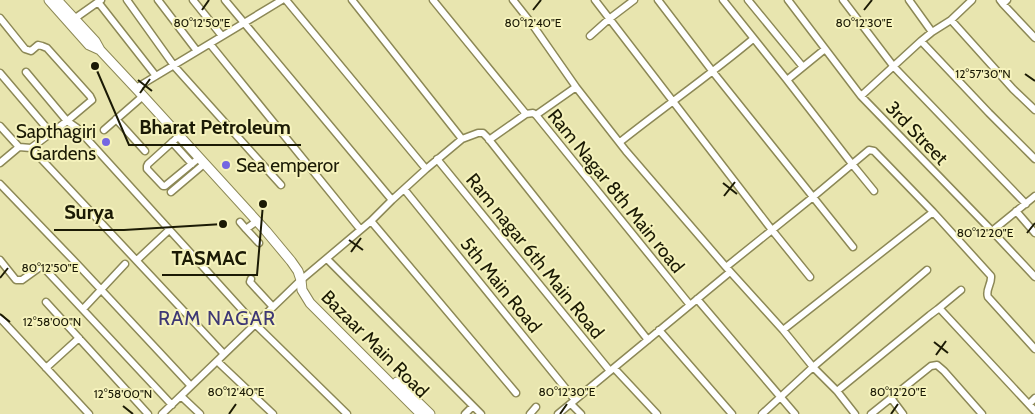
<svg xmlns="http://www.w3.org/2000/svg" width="1035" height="414" font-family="Cabin,sans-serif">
<rect width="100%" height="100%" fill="#e8e5af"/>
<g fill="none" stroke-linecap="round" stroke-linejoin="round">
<g stroke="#8c8856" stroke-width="9">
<path id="street" d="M101,0L98,2L156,76
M127,0L175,67L281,185
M158,0L197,51
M193,0L222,36
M225,0L392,200
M286,0L426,169
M352,0L462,139
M433,0L526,114
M513,0L532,24L576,87L536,115
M595,0L772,230L810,277
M658,0L713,72L853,247
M723,0L787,80
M748,0L803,67
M788,0L861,96L992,231L1035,277
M843,0L894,67L1026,204
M909,0L932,32L951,20L1013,89L1035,110
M1000,0L1003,4L1007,0
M1003,4L1035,38
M0,18L25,49L31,51L38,45L42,46L47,48L90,96L92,100L67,121L31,148L19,147L0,163
M74,19L98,2
M951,20L972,0
M932,32L921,41L989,113L1035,159
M590,36L609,19L634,0
M210,44L360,229
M825,49L787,80L852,164L874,191
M26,72L67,121L77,128L255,324L347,414
M0,73L51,133
M576,87L626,151L726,267
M136,88L282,0
M861,96L921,41
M116,119L145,151
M0,126L19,147
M104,130L143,96
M179,136L148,164L147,166V169L163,186H165L199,158
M489,140L526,114L533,113L536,115L690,305
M172,142L192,164
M620,142C664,107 710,75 753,39
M31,148L224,354
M437,159L610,371
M0,184L79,266L191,386
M404,189L575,400
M171,192L204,164
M1016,211L1035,233
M371,221L516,393
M240,222L246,229L257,221
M246,229L259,243
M992,231L1035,196
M327,259L481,414
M0,260L16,280H22L40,267L44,268L172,405
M137,260L169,230
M251,279L250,282L273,307
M697,299L795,414
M46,302L148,414
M83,309L125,264
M938,309L961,290
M0,318L89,414
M659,330L732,414
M783,330L933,212
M217,361L273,414
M46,368L79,338
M614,368L657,414
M837,391L930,315L938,309L941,310L1035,411
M181,396L200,414
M891,398L903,414
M571,404L581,414
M1029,404L1035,398
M162,414L301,280L371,221L392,200L426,169L462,139L478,133H483L487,137L648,340
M465,414L473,406
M530,414L536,407
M558,414L730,272
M762,414L813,367L927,270
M855,414L837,391L813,367L783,330L726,267L813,197L869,150L874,151L933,212L991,276C992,284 985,290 988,297L1035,349
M871,414L931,366L937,365L944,371L982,414"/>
</g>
<g stroke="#8c8856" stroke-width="11">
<path id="secondary" d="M49,0L89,45L100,50
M57,0L95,41L100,50L143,96L266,231L291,261L298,271L301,280L302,290L310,303L421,414
M397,382L430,414"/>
</g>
<use href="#street" stroke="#fff" stroke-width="6"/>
<use href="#secondary" stroke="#fff" stroke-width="9"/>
</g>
<path fill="none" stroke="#1b1a05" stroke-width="2" d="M202,10L209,0M533,10L541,0M864,10L872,0M1025,74L1035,81M138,80L152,91M140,93L150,79M723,183L737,194M724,196L735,182M1027,233L1035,223M349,240L363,250M351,252L361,238M0,278L8,268M0,314L10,322M934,342L948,353M936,355L946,341M123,406L133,414M229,414L236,404M560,414L567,404M891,414L898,404"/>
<g fill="#7567e2" stroke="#f5f2bc" stroke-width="2">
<circle cx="106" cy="142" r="5"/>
<circle cx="226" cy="165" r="5"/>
</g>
<g text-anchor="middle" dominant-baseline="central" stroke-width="4" stroke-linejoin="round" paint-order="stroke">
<g font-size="19" fill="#1b1a05" stroke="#f5f2bc" text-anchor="end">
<text x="96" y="131">Sapthagiri<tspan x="96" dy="22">Gardens</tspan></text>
<text x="236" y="165" text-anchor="start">Sea emperor</text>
</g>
<g font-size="19" fill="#1b1a05" stroke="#f5f2bc">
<text transform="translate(917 133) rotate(46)">3rd Street</text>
<text transform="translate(616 191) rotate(51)">Ram Nagar 8th Main road</text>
<text transform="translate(535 256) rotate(51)">Ram nagar 6th Main Road</text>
<text transform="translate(501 285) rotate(51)">5th Main Road</text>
<text transform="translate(375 344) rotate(45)">Bazaar Main Road</text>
</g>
<g font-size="20" letter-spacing="1" fill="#3e3875" stroke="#f5f2bc">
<text x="217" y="318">RAM NAGAR</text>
</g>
</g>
<g font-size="12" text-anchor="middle" fill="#1b1a05" stroke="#f5f2bc" stroke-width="4" stroke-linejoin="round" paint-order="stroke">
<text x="202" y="27">80°12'50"E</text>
<text x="533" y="27">80°12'40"E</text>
<text x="864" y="27">80°12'30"E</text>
<text x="983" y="78">12°57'30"N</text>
<text x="985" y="237">80°12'20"E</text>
<text x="50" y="272">80°12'50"E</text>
<text x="52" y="326">12°58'00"N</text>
<text x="236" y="396">80°12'40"E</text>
<text x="567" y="396">80°12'30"E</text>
<text x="898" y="396">80°12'20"E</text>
<text x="123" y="398">12°58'00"N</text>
</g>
<path fill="none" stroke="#1b1a05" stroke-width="2" d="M95 66L129 145H301M223 224L124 230H54M263 204L257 275H162"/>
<g fill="#1b1a05" stroke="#f5f2bc" stroke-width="2">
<circle cx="95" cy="66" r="5"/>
<circle cx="223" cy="224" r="5"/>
<circle cx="263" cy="204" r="5"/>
</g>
<g font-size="20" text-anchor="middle" font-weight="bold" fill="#1b1a05" stroke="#f5f2bc" stroke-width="4" stroke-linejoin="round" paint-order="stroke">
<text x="215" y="134">Bharat Petroleum</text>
<text x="89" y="219">Surya</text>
<text x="209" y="265">TASMAC</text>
</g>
</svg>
